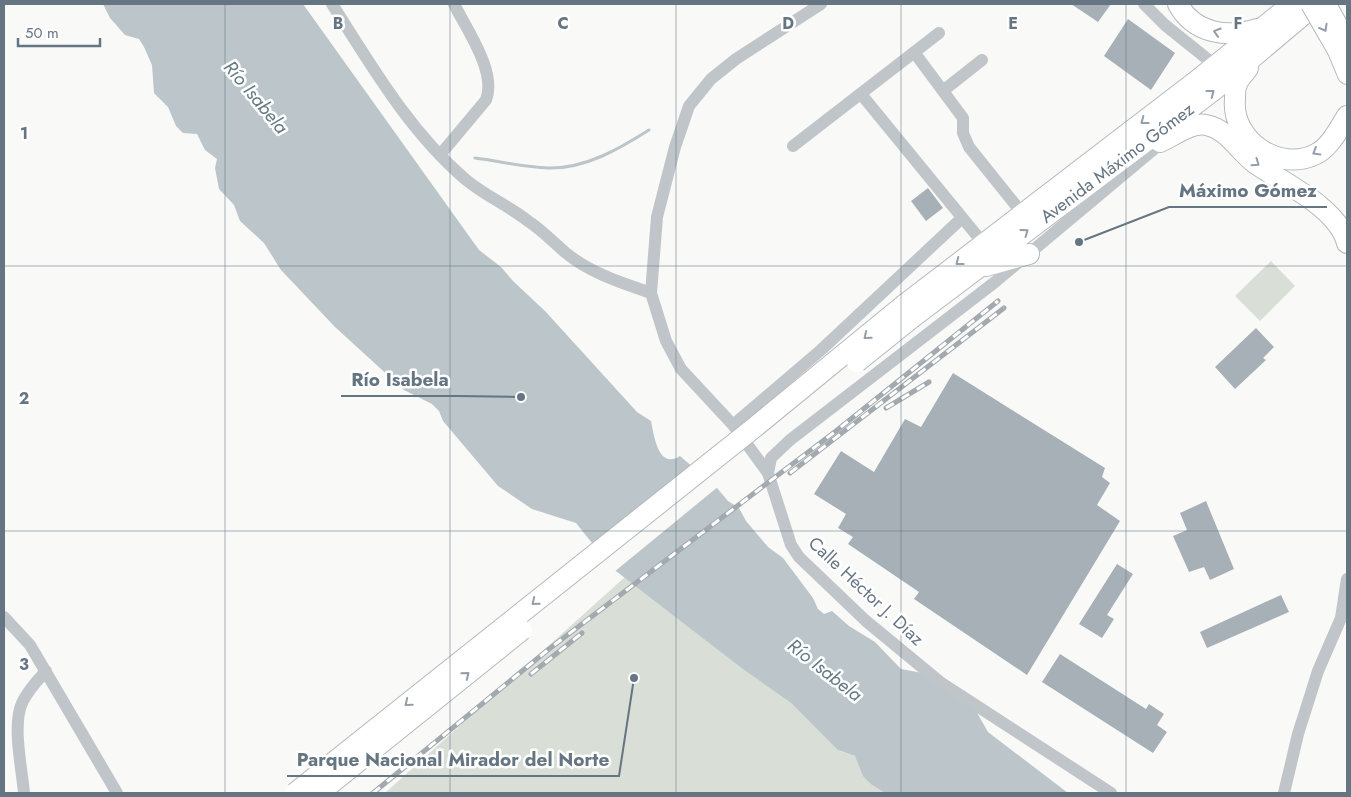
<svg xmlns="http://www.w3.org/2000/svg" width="1351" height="797" font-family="Jost,sans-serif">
<rect width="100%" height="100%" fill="#f9faf7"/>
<path fill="#d9ded7" d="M1271,261L1295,286L1260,321L1235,296Z
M625,577L744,670L791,703L840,751L855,756L872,785L885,793H385Z"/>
<path fill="#bbc5ca" d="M103,4H303L479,250L501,267L513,281L545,311L637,412L651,421C654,435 658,470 680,456L717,488L728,501L739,508L746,521L768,547L783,558L813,598L818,609L824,614L832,611L849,626L875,642L901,669L928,674L976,711L988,732L1068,793H885L872,785L863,776L855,756L838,750L791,703L744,670L612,568L576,523L532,509L498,486L443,421L439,411L432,404L404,390L335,327L281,270L264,243L240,221L234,205L219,189L215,168L217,159L205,150L197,134L183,133L176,126L168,107L154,93L152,65L144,47L139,39L125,35L110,18Z"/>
<path fill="#f9faf7" d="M694,465L719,486L614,572L610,570L592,547Z"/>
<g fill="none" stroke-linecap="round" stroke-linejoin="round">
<path stroke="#bbc5ca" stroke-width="3" d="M475,158C499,161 524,167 548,168C585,169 619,149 649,130"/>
</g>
<path fill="#a7b0b7" d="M1071,4H1111L1098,22Z
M1128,19L1175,53L1151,90L1104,56Z
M928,188L943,208L926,221L911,201Z
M1256,328L1274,347L1263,358L1266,360L1235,389L1215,367Z
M953,373L1105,468L1102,477L1110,483L1097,505L1120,521L1027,675L914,599L919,592L848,544L853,537L838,528L846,514L814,494L841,451L874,472L905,419L921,427Z
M1206,501L1234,569L1210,580L1204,567L1189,572L1173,536L1187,530L1180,513Z
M1117,564L1133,574L1107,615L1114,619L1102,638L1079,624Z
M1281,595L1289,612L1207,648L1200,632Z
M1060,654L1146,709L1149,704L1164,714L1157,725L1167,732L1153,753L1042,682Z"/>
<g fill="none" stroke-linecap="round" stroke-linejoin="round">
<g stroke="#b3b9be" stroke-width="20">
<path id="secondary" d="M1337,51L1347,75"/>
</g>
<g stroke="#b4b9bd" stroke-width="22">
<path id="primary" d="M1178,4C1194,34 1228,38 1257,29
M1248,68C1245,73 1239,78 1237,84C1235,88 1235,94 1235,99C1231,140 1279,173 1316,154C1330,147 1339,129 1347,116
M1160,142C1174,136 1191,122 1206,125C1228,129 1239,152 1256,164C1284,183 1338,208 1347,243
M986,266L1029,254
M904,305L1195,82L1292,4
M913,317L1214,90L1316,4"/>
</g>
<path stroke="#c0c5c9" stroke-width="12" d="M332,4C371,65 409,131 465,179C485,196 508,205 528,221C542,230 553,242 566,253C590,273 622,283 651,293
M821,4L736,59L711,79L689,106L675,147L657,217L651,293L666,341L681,369L733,425L768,473L791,545L799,557L866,621L940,682L1111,793
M1144,4L1165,25L1216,66
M914,52L963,118V133L969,147L1022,213
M944,90L982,60
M861,94L983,243
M793,146L939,33
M440,155L486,100C497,72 467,30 454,4
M733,425L821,350L962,218
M768,473L771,458L790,440L995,282L1165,140
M4,617L30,645L117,793
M24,793C22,769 12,725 22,703C28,690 37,681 46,671
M1284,793L1298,734L1318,671L1341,618L1347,579"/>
<use href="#secondary" stroke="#fff" stroke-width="18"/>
<use href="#primary" stroke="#fff" stroke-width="20"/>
<g stroke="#a2a9af" stroke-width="5">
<path id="rail" d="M886,408L929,382
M790,473L1004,308
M531,674L582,633
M373,793L549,649L836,431L998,301"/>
</g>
<use href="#rail" stroke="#fff" stroke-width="3" stroke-dasharray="9" stroke-linecap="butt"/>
<g stroke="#b3b9be" stroke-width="20" stroke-linecap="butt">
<path id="secondary-bridge" d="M1310,4L1337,51
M1327,4L1347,41"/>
</g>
<g stroke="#b4b9bd" stroke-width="22" stroke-linecap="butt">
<path id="primary-bridge" d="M857,362L913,317
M295,793L750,431L904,305
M319,793L522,630"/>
</g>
<use href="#secondary-bridge" stroke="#fff" stroke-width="18"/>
<use href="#primary-bridge" stroke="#fff" stroke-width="20"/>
</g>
<defs><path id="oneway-chevron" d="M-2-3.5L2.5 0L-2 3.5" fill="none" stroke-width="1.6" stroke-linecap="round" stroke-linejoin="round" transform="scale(1.25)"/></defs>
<g stroke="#939ea8">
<use href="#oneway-chevron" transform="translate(1324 28) rotate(61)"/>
<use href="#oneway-chevron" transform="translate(1217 32) rotate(-163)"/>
<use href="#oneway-chevron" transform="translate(1211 93) rotate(-37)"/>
<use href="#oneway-chevron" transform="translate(1144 121) rotate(143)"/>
<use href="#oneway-chevron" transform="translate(1316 152) rotate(149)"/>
<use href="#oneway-chevron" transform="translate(1256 163) rotate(35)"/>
<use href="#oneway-chevron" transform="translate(1025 232) rotate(-36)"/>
<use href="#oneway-chevron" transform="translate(959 262) rotate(142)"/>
<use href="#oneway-chevron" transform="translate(867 336) rotate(141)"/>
<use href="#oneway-chevron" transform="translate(535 602) rotate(141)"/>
<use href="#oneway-chevron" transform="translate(466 675) rotate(-39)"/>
<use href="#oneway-chevron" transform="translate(408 703) rotate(141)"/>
</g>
<path fill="none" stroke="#657582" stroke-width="1" stroke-opacity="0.55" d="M225,4V793M450,4V793M676,4V793M901,4V793M1126,4V793M4,266H1347M4,531H1347"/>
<g text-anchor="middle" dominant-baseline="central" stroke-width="5" stroke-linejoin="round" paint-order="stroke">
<g font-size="18" fill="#657582" stroke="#fff">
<text transform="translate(1117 163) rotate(-37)">Avenida Máximo Gómez</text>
<text transform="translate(866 591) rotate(43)">Calle Héctor J. Díaz</text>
</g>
<g font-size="19" font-style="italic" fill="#657a83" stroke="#fff">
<text transform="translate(256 97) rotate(50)">Río Isabela</text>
<text transform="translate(825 670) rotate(38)">Río Isabela</text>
</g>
</g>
<g font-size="16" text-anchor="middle" font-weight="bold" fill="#657582" stroke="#fff" stroke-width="5" stroke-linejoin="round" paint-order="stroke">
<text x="338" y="29">B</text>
<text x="563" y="29">C</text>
<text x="788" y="29">D</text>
<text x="1013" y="29">E</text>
<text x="1238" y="29">F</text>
<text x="24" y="139">1</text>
<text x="24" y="404">2</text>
<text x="24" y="670">3</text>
</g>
<path fill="none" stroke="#657582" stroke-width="2" d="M1079 242L1169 207H1327M521 397L458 396H341M634 678L619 776H287"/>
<g fill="#657582" stroke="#fff" stroke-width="2">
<circle cx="1079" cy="242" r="5"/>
<circle cx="521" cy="397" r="5"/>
<circle cx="634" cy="678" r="5"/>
</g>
<g font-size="19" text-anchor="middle" font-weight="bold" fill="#657582" stroke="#fff" stroke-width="5" stroke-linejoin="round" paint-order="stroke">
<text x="1248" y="197">Máximo Gómez</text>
<text x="400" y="386">Río Isabela</text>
<text x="453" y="766">Parque Nacional Mirador del Norte</text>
</g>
<rect width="1351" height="797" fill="none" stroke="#657582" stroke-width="10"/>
<path d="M18 38v8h82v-8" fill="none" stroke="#657582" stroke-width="2.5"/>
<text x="25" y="38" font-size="15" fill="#657582" stroke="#ffffff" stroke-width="4" paint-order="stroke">50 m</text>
</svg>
